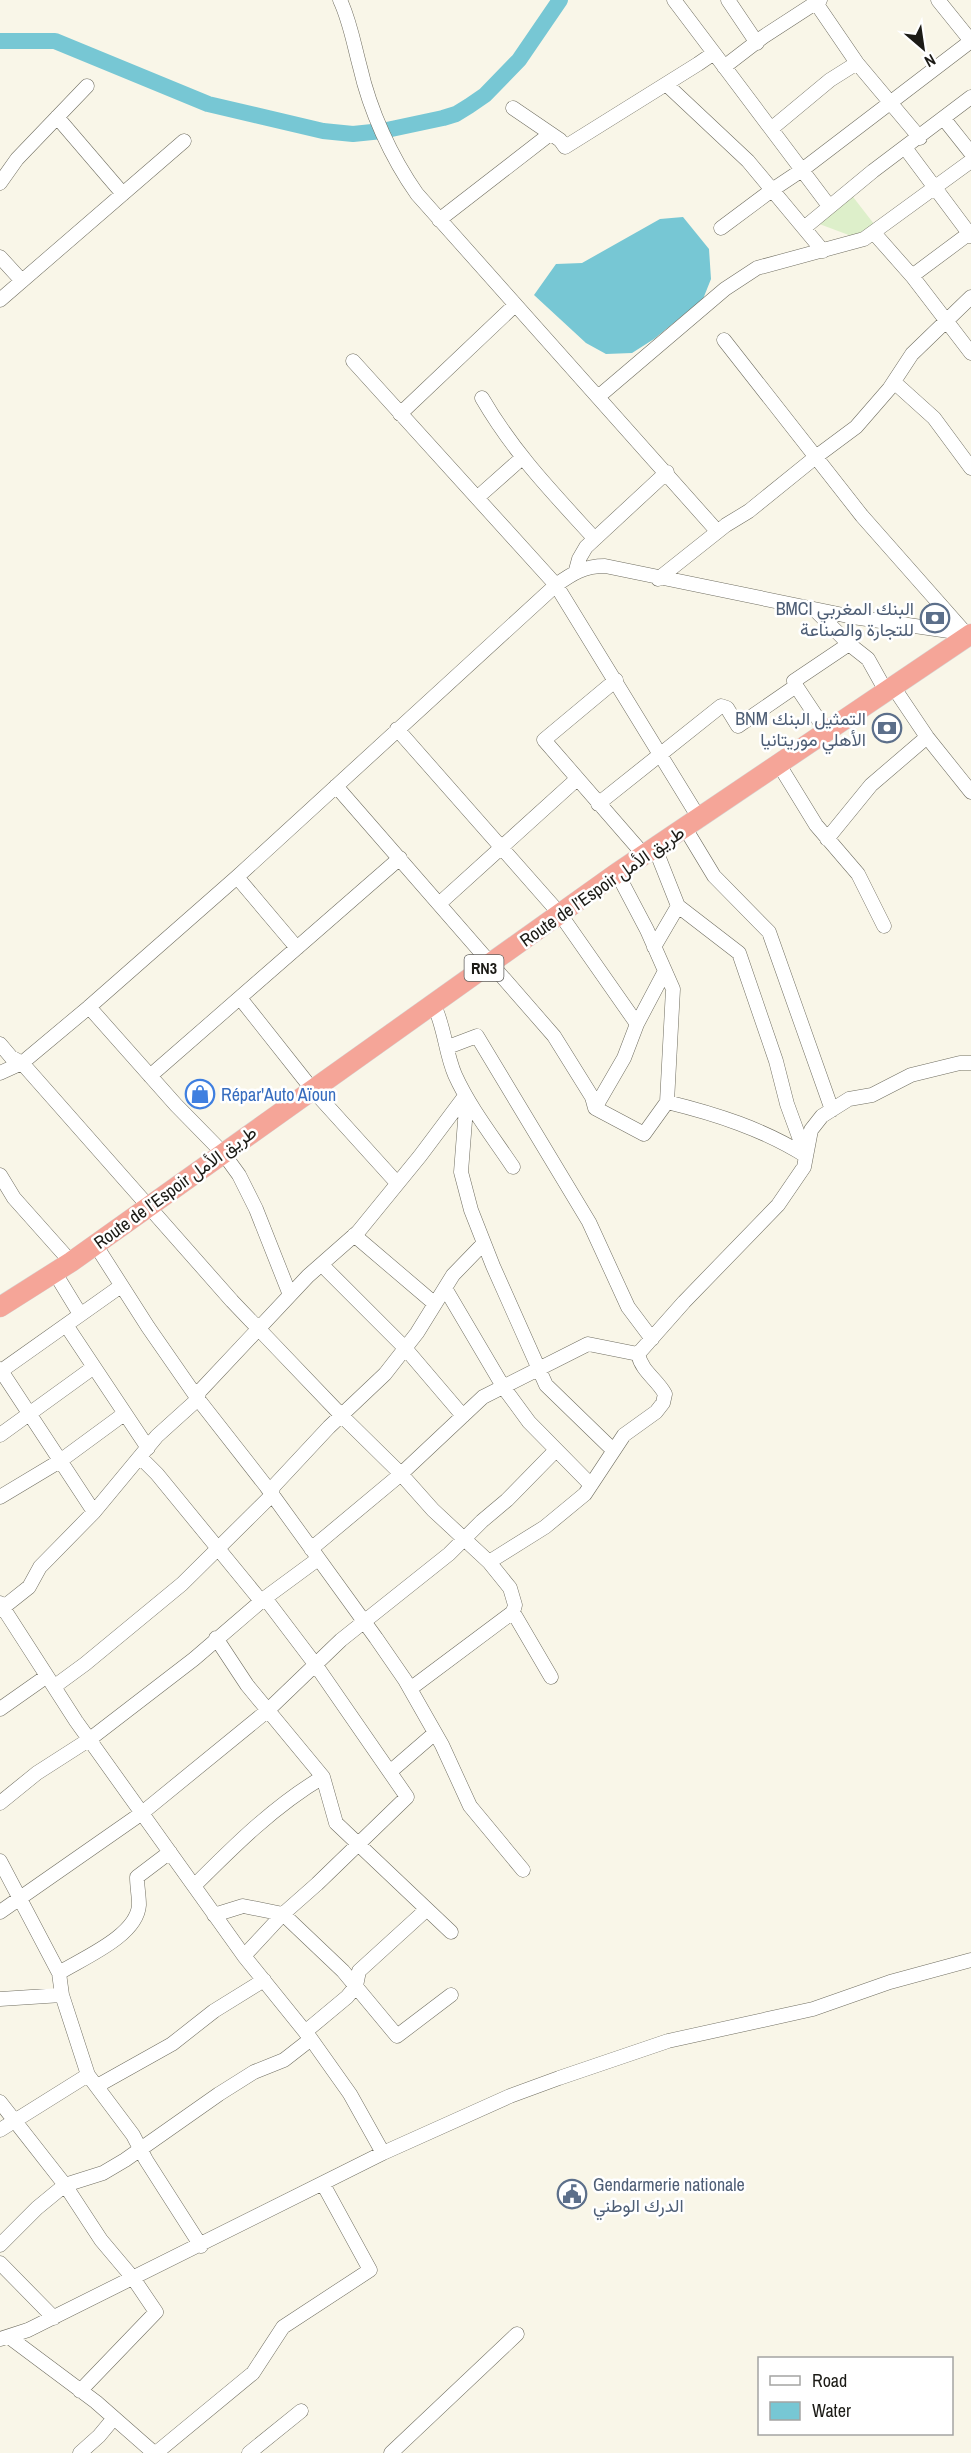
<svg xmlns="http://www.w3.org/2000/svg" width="971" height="2453" font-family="'Archivo Narrow',Vazirmatn,sans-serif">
<rect width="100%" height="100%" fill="#f9f6e8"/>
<path fill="#ddefca" d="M850,193L874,224L854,237L814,222Z"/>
<path fill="#77c7d4" d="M683,217L709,249L711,279L703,299L654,339L632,353L606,354L586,343L534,295L556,264L582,263L660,219Z"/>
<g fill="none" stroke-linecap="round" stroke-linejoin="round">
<path stroke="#77c7d4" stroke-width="16" d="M0,41H55L208,104L323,131L353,134L382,131L443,118L456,114L469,106L485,95L519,60L560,0"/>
<g stroke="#706e61" stroke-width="15">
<path id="minor" d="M340,0C350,21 354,45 360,67C370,111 391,157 417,194L717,531
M728,0L757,43
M938,0L971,41
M816,3L857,63L920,138
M714,53L829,206
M724,67L763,37L820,0
M666,84L748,161L823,251
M513,108L560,140L565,147L698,64L714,53L674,0
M57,117L123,194
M944,119L971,153
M771,129L830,80L857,63
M906,149L971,236
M0,183L17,159L87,86
M439,220L550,134
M721,228L772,190L802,170L971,41
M804,228L873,171L971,97
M874,233L912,276L971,353
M0,257L22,281
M912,276L971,232
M0,300L184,141
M724,340L862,516L968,636
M353,361L556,585L699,818
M894,382L934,418L971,468
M598,397L725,289L757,268L864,239L971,161
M482,398C514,453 552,492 594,538
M400,414L515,305
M478,497L522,458
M576,570L579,559L586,547L667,472
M658,579L726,525L749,511L817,456L856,427L889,389L912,354L971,297
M815,610L849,644
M616,680L544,740L644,855
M796,686L822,725L829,731
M894,688L927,737L971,792
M397,729L560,914L637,1024
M778,763L816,825L858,874L884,926
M336,786L554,1036L592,1097L595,1108L644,1134L667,1102L673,989L647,930L617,873
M598,804L721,706L727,708L738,726L796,686L794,681L849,644L868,659L887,693
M685,828L714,876L769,932L832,1110
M827,839L871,785L927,737
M655,848L678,906L739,953L776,1061L787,1104L806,1156
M237,877L297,948
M440,903L577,779
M654,947L678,906
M240,998L312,1089L397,1183
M433,1003C445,1027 445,1052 455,1075C470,1108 493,1137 513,1167
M89,1007L176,1105L223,1153L239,1175L256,1209L290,1295
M0,1044L11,1057L22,1063L232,1301L342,1416L401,1474L433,1510L489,1562L510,1588L515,1605L513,1612L551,1677
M448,1047L477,1036L589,1222L628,1307L652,1339
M0,1073L22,1063L89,1007L237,877L556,585C573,573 584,566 605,566L853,617L949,631L966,638
M150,1076L400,858
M465,1096L466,1108L461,1172L471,1210L493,1266L546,1385L613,1450
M667,1102C716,1114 763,1129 806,1156
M595,1108L624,1058L637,1024L665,971
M0,1175L14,1198L71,1262
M354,1235L435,1304
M95,1244L148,1327L198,1399L266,1486L376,1638L405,1680L442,1745L470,1806L523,1870
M322,1265L405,1348L463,1416
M55,1273L80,1314
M445,1288L504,1388L529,1422L591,1485
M66,1325L148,1448
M0,1369L94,1512
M1,1371L121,1286
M0,1435L94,1367
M140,1457L157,1474L261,1601
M0,1497L60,1461L124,1414
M311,1549L401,1474L483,1397L588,1344L638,1354
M489,1562L545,1527L585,1494L624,1435L656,1412L663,1403L665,1394C657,1379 642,1372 638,1354L684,1302L778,1205L804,1167L811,1130L822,1116L849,1099L872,1095L911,1075L960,1063H971
M0,1603L76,1721L244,1956L311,2039L350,2094L383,2153
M0,1610L29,1587L40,1567L94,1512L157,1436L198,1399L199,1392L308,1276L358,1232L420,1156L465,1096
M216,1638L247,1685L323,1777L336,1823L451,1932
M55,1686L85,1664L182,1584L272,1495L273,1487L329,1427L385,1374L417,1333L453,1275L484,1243
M410,1689L513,1612
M0,1709L47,1676
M391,1771L435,1733
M0,1803L37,1773L90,1739L194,1659L265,1598L318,1559
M0,1861L59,1973L62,1995L88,2075
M194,1886C234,1846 274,1806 323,1777
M0,1912L142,1813L267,1711L341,1640L449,1554L482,1521L507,1500L556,1450
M214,1915L243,1906L283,1914L343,1971L397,2036L451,1995
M244,1956L283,1914L317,1884L407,1797L315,1664L265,1598
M59,1973C83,1958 137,1936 139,1905C139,1896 137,1886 137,1877L170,1852
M0,1999L62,1995
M305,2032L347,1997L356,1986L359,1971L426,1910
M97,2086L172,2044L214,2011L264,1980
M0,2102L65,2185L101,2240L133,2278L156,2312L80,2391
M0,2130L88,2075L133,2135L146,2160L201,2246
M0,2245L37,2208L65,2185L103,2173L125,2160L219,2094L254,2072L284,2060L311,2039
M0,2263L54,2318
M9,2337L96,2402L154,2453
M0,2339L28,2330L383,2153L510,2096L559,2078L668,2041L813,2009L890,1982L971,1960
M80,2453L99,2436L114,2418
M156,2453L253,2373L283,2327L370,2270L323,2184
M249,2453L301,2411
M391,2453L517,2334"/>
</g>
<g stroke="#d6d6d5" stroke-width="21">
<path id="highway" d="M0,1307L71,1262L617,873L971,634"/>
</g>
<use href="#minor" stroke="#fff" stroke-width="14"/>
<use href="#highway" stroke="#f5a598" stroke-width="20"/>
</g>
<defs>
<g id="bank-ring" transform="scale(1.5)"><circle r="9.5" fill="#fff" stroke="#5c6f8a" stroke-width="1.5"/><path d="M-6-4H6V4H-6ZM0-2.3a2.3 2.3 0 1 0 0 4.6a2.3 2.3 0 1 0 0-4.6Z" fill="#5c6f8a"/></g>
<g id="shop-ring" transform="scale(1.5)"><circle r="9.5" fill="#fff" stroke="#3f7fe0" stroke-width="1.5"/><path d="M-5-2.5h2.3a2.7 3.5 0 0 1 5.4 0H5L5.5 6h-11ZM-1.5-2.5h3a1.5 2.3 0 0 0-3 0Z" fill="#3f7fe0"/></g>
<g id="civic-ring" transform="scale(1.5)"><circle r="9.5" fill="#fff" stroke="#5c6f8a" stroke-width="1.5"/><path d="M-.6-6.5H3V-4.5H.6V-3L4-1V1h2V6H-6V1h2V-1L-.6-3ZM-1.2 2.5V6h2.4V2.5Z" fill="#5c6f8a"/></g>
</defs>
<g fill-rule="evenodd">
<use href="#bank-ring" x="935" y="618"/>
<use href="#bank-ring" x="887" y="728"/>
<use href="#shop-ring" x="200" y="1094"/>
<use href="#civic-ring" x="572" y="2194"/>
</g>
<g text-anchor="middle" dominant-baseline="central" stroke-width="5" stroke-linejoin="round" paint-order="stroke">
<rect fill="#fff" stroke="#605f5c" stroke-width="1.5" x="464.5" y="955" width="39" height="26" rx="4.5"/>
<g font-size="16" font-weight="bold" fill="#1c1b16">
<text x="484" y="968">RN3</text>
</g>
<g font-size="18" fill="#4e5e75" stroke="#fff" text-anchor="end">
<text x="914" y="608">BMCI البنك المغربي<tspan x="914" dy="21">للتجارة والصناعة</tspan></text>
<text x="866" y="718">BNM التمثيل البنك<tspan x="866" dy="21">الأهلي موريتانيا</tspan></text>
<text x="593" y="2184" text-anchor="start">Gendarmerie nationale<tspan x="593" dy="21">الدرك الوطني</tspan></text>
</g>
<g font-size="18" fill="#1c1b16" stroke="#fff">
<text transform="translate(602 886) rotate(-35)">Route de l’Espoir طريق الأمل</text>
<text transform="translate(175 1187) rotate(-36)">Route de l’Espoir طريق الأمل</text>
</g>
<g font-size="18" fill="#366cbe" stroke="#fff" text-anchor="start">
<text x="221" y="1094">Répar'Auto Aïoun</text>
</g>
</g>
<rect x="758" y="2357" width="195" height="78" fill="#ffffff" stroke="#a4a4a2" stroke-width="1.5"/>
<rect x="770" y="2376" width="30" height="9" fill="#ffffff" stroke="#a4a4a2" stroke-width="1.5"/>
<text x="812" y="2387" font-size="18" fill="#1c1b16">Road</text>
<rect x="770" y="2402" width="30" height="18" fill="#77c7d4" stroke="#a4a4a2" stroke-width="1.5"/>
<text x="812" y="2417" font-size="18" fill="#1c1b16">Water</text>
<g transform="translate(923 48) rotate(151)" stroke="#ffffff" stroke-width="4.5" paint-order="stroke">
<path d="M0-4.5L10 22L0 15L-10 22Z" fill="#1c1b16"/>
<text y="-9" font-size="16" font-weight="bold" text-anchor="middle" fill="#1c1b16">N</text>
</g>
</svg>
